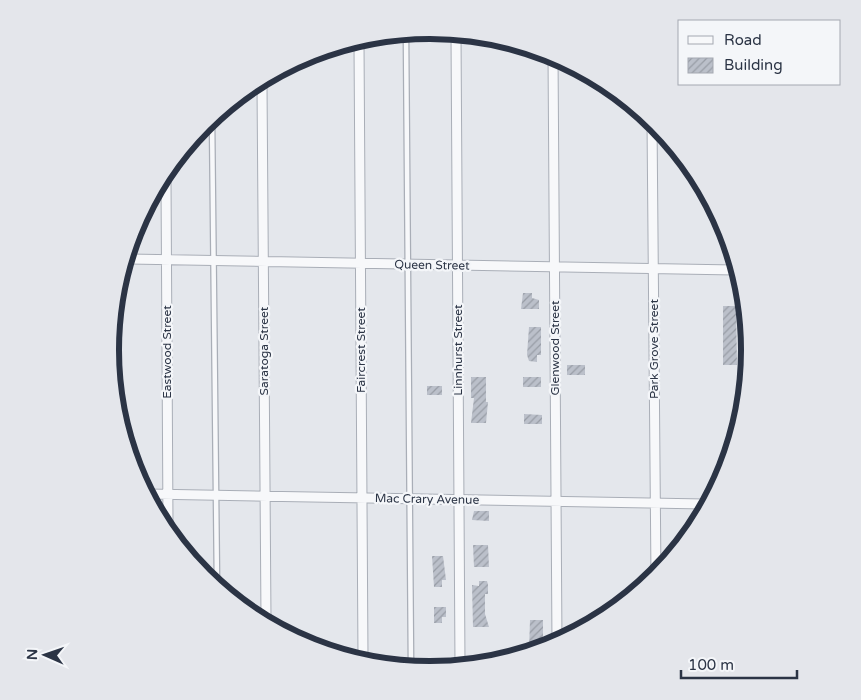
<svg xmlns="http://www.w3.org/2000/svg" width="861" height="700" font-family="'Varela Round',sans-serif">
<defs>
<pattern id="building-hatch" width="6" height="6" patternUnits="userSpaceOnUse" patternTransform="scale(1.25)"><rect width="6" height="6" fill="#bbc0ca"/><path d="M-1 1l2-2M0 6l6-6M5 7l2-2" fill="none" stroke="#989da6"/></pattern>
</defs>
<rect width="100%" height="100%" fill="#e4e7ec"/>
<path fill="url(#building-hatch)" d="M523,293H532V298L539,300V309H521Z
M723,306H736L737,365H723Z
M529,327H541V355H537V362L529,361L527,355Z
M567,365H585V375H567Z
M471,377H486V402H488L486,423H471L474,398H471Z
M523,377H541V387H523Z
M427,386H442V395H427Z
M524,414L542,415V424H524Z
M474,511H489V521L472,520Z
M473,545H488L489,567H474Z
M432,556H443L446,580H442V587H434Z
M479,581H487L488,585V594H485V614L489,627H473L472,585L479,586Z
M434,607H446V617H442V623H434Z
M530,620H543V648L529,650Z"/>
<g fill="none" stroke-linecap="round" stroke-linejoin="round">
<g stroke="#a9aeb7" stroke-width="7">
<path id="service" d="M406,35L411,666
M212,118L217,585"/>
</g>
<g stroke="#a9aeb7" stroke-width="11">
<path id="minor" d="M456,35L460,664
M359,44L363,657
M553,54L557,643
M262,85L266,618
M652,121L656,577
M166,181L168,523
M129,259L735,270
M149,494L705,504"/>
</g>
<g stroke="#a9aeb7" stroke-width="14">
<path id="tertiary" d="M427,31H435"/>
</g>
<use href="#service" stroke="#f7f8fa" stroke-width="4.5"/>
<use href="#minor" stroke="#f7f8fa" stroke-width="9"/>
<use href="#tertiary" stroke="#f7f8fa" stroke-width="11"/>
</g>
<g text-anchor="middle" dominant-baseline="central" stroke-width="4.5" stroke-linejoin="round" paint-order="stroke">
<g font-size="12" fill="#2b3445" stroke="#f4f6f9">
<text transform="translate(432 265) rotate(1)">Queen Street</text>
<text transform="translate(555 348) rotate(-90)">Glenwood Street</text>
<text transform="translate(654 349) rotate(-90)">Park Grove Street</text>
<text transform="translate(361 350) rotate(-90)">Faircrest Street</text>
<text transform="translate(458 350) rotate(-90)">Linnhurst Street</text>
<text transform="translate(264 351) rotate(-90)">Saratoga Street</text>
<text transform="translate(167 352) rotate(-90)">Eastwood Street</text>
<text transform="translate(427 499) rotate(1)">Mac Crary Avenue</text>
</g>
</g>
<path d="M0 0H861V700H0ZM119 350a311 311 0 1 1 622 0a311 311 0 1 1-622 0Z" fill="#e4e6eb" fill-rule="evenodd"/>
<path fill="none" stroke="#2b3445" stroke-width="6" d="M119 350a311 311 0 1 1 622 0a311 311 0 1 1-622 0Z"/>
<rect x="678" y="20" width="162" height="65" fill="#f4f6f9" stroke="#a4a8b1"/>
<rect x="688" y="36" width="25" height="8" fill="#f7f8fa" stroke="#a4a8b1"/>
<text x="724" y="45" font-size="15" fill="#2b3445">Road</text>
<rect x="688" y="58" width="25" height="15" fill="url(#building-hatch)" stroke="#a4a8b1"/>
<text x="724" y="70" font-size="15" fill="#2b3445">Building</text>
<g transform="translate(45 655) rotate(272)" stroke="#f4f6f9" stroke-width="4" paint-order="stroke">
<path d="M0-4L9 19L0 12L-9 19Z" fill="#2b3445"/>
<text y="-8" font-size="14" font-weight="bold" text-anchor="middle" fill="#2b3445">N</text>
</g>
<path d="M681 670v8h116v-8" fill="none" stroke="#2b3445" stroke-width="2.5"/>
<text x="688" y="670" font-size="15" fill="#2b3445" stroke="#f4f6f9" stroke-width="4" paint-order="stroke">100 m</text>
</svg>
